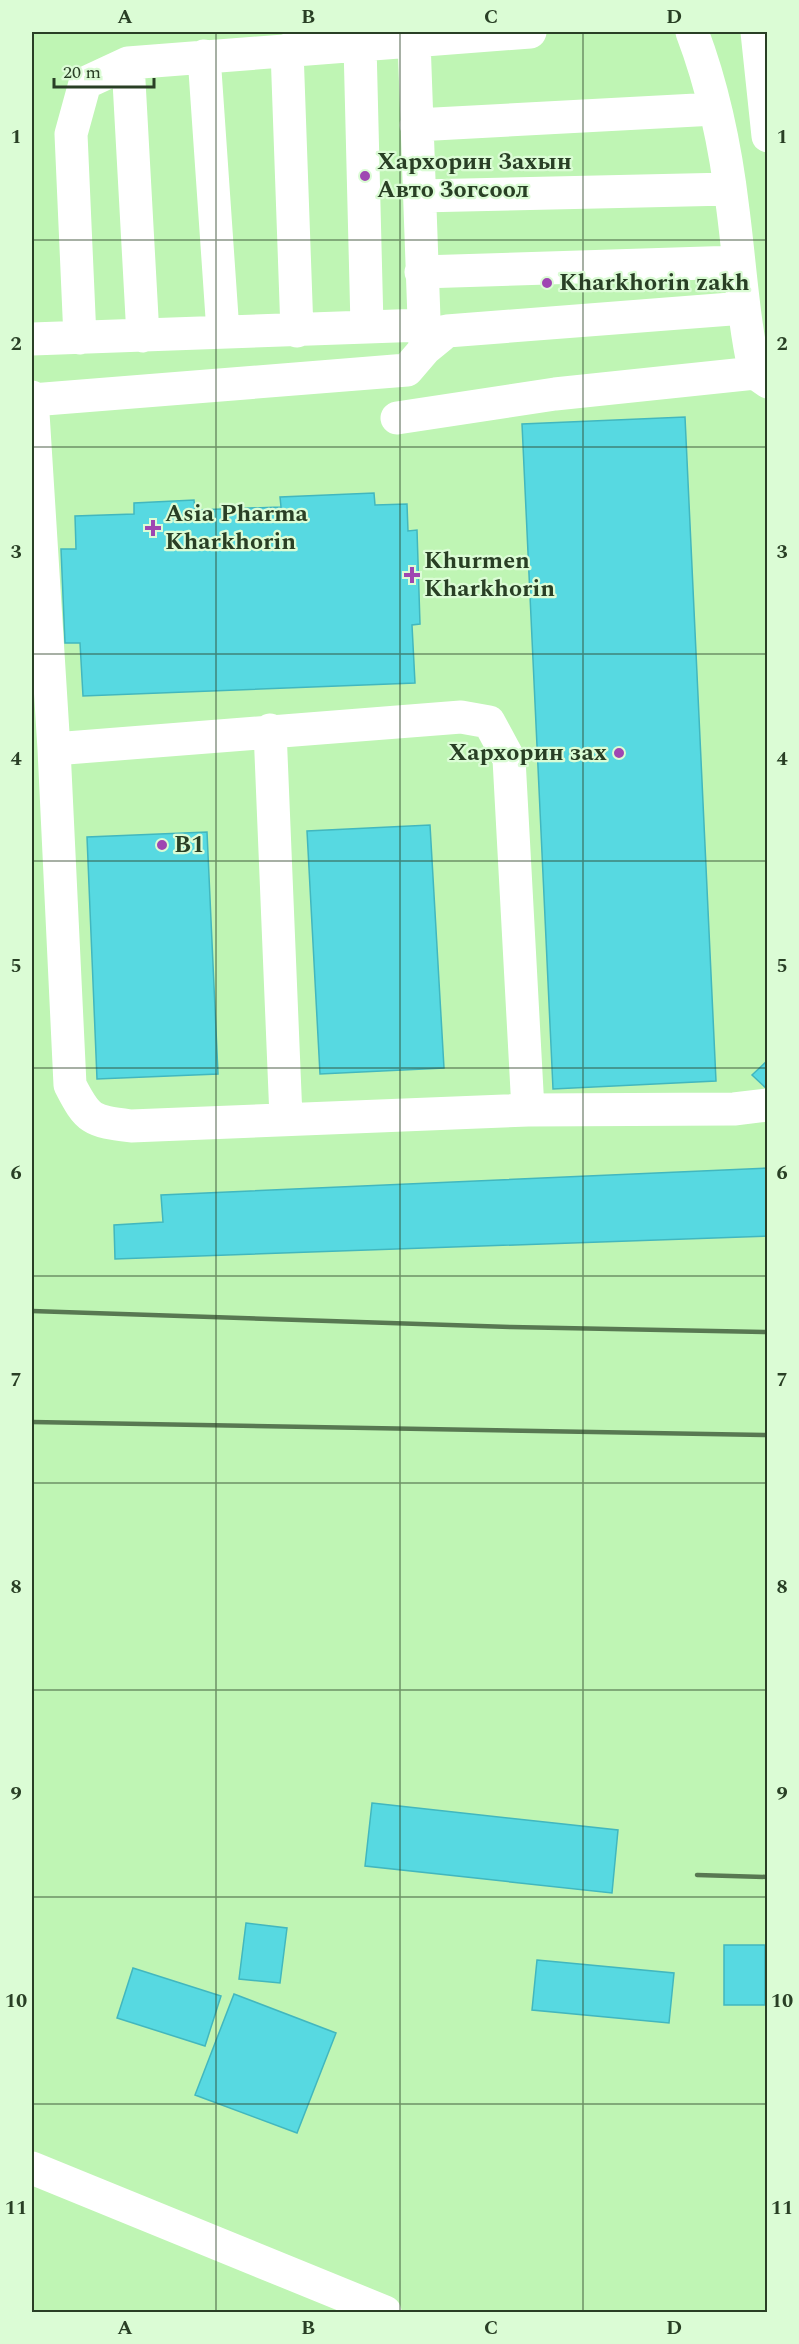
<svg xmlns="http://www.w3.org/2000/svg" width="799" height="2344" font-family="Spectral,serif">
<rect width="100%" height="100%" fill="#bff5b4"/>
<path fill="#57d9e1" stroke="#42b7be" stroke-width="1.5" d="M685,417L716,1081L553,1089L522,424Z
M374,493L375,505L407,504L408,531L417,530L420,624L412,625L415,683L83,696L80,643H65L61,549H76L75,516L134,514V503L194,500L195,510L281,507L280,497Z
M430,825L444,1068L320,1074L307,831Z
M207,832L218,1074L97,1079L87,837Z
M768,1060V1090L752,1075Z
M768,1168V1236L115,1259L114,1225L163,1222L161,1195Z
M372,1803L618,1830L612,1893L365,1866Z
M246,1923L287,1928L280,1983L239,1979Z
M724,1945H765V2005H724Z
M537,1960L674,1973L669,2023L532,2010Z
M133,1968L221,1996L205,2046L117,2018Z
M234,1994L336,2033L297,2133L195,2095Z"/>
<g fill="none" stroke-linecap="round" stroke-linejoin="round">
<path stroke="#fff" stroke-width="33" d="M692,32C713,87 726,150 733,210C740,264 743,319 755,373L768,382
M757,32L768,136
M414,40L425,347
M360,45L367,326
M287,50L297,331
M204,56L223,332
M128,63L143,336
M416,125L715,109
M419,196L730,189
M421,272L738,262
M80,338L71,134L85,83L128,63L530,32
M32,339L424,325
M32,397L54,749L70,1085C88,1120 91,1121 131,1126L528,1110L734,1109L768,1105
M32,400L407,370L425,349L447,331L744,308
M397,418L555,394L755,373
M270,730L286,1118
M54,749L461,717L489,722L509,759L528,1110
M32,2168L385,2312"/>
<path stroke="#587852" stroke-width="4.5" d="M32,1311L511,1327L768,1332
M32,1422L768,1435
M697,1875L768,1877"/>
</g>
<path fill="none" stroke="#293f25" stroke-width="1.5" stroke-opacity="0.55" d="M216,32V2312M400,32V2312M583,32V2312M32,240H768M32,447H768M32,654H768M32,861H768M32,1068H768M32,1276H768M32,1483H768M32,1690H768M32,1897H768M32,2104H768"/>
<g fill="#9f46b2" stroke="#dbfcd5" stroke-width="2">
<circle cx="365" cy="176" r="6"/>
<circle cx="547" cy="283" r="6"/>
<path d="M150 519h6v6h6v6h-6v6h-6v-6h-6v-6h6z"/>
<path d="M409 566h6v6h6v6h-6v6h-6v-6h-6v-6h6z"/>
<circle cx="619" cy="753" r="6"/>
<circle cx="162" cy="845" r="6"/>
</g>
<g text-anchor="middle" dominant-baseline="central" stroke-width="4.5" stroke-linejoin="round" paint-order="stroke">
<g font-size="24" font-weight="bold" fill="#293f25" stroke="#dbfcd5" text-anchor="start">
<text x="377" y="162">Хархорин 3ахын<tspan x="377" dy="28">Авто 3огсоол</tspan></text>
<text x="559" y="283">Kharkhorin zakh</text>
<text x="165" y="514">Asia Pharma<tspan x="165" dy="28">Kharkhorin</tspan></text>
<text x="424" y="561">Khurmen<tspan x="424" dy="28">Kharkhorin</tspan></text>
<text x="607" y="753" text-anchor="end">Хархорин зах</text>
<text x="174" y="845">B1</text>
</g>
</g>
<rect width="799" height="2344" fill="none" stroke="#dbfcd5" stroke-width="66"/>
<path d="M54 78v9h100v-9" fill="none" stroke="#293f25" stroke-width="3"/>
<text x="63" y="78" font-size="18" fill="#293f25" stroke="#dbfcd5" stroke-width="4.5" paint-order="stroke">20 m</text>
<rect x="33" y="33" width="733" height="2278" fill="none" stroke="#293f25" stroke-width="2"/>
<g font-size="20" text-anchor="middle" font-weight="bold" fill="#293f25">
<text x="125" y="23">A</text>
<text x="308" y="23">B</text>
<text x="491" y="23">C</text>
<text x="674" y="23">D</text>
<text x="16" y="143">1</text>
<text x="782" y="143">1</text>
<text x="16" y="350">2</text>
<text x="782" y="350">2</text>
<text x="16" y="558">3</text>
<text x="782" y="558">3</text>
<text x="16" y="765">4</text>
<text x="782" y="765">4</text>
<text x="16" y="972">5</text>
<text x="782" y="972">5</text>
<text x="16" y="1179">6</text>
<text x="782" y="1179">6</text>
<text x="16" y="1386">7</text>
<text x="782" y="1386">7</text>
<text x="16" y="1593">8</text>
<text x="782" y="1593">8</text>
<text x="16" y="1800">9</text>
<text x="782" y="1800">9</text>
<text x="16" y="2007">10</text>
<text x="782" y="2007">10</text>
<text x="16" y="2214">11</text>
<text x="782" y="2214">11</text>
<text x="125" y="2334">A</text>
<text x="308" y="2334">B</text>
<text x="491" y="2334">C</text>
<text x="674" y="2334">D</text>
</g>
</svg>
